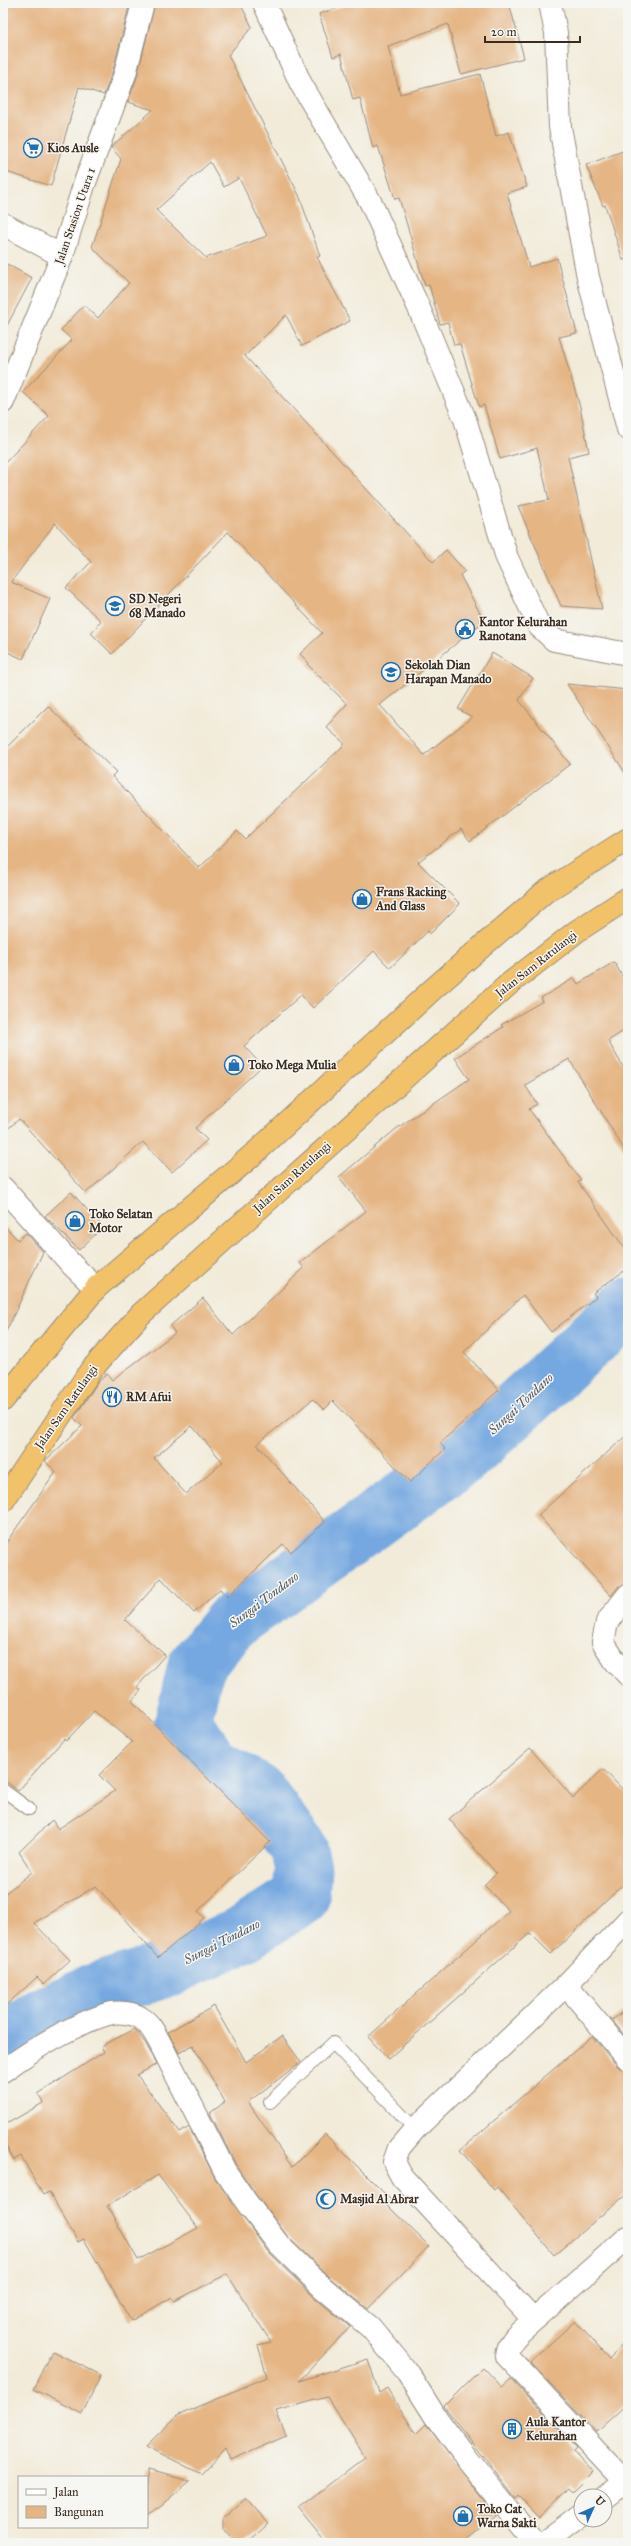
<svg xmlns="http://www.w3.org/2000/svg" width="631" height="2546" font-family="'IM FELL Great Primer',serif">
<rect width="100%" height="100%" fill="#f6f6f2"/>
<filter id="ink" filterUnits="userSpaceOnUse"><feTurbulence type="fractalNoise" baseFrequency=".025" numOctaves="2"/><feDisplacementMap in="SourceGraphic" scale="8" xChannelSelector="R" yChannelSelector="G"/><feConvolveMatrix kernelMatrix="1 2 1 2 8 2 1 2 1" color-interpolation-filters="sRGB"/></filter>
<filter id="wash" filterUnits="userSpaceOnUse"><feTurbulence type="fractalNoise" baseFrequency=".012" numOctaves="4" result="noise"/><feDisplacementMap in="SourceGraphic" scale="16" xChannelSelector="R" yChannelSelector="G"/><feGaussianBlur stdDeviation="0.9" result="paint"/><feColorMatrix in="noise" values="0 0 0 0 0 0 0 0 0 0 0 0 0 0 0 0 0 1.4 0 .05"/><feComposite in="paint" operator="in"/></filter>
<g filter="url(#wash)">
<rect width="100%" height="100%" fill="#f2ebd9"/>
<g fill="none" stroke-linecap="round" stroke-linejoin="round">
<path stroke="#74a7e0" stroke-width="57" d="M3,2041L41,2016L92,1993L169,1968L243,1934L301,1897L303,1868L298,1847L258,1792L212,1764L183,1722L196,1666L231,1623L464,1456L628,1306"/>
</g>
<g id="blocks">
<path fill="#e5b584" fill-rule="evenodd" d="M3,3H130L113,70L104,95L79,87L51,186L3,171Z
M155,3H240L252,27L228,55L299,195L320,256L317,257L350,321L302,346L286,315L245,356L433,562L446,550L465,571L460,575L484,621L380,705L424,755L472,717L458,709L492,653L533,678L519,700L570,764L470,841L461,829L418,862L460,904L430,934L428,931L390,968L374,951L313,1008L301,995L244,1046L262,1066L195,1128L207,1140L172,1172L143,1142L86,1193L19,1119L3,1133V751L48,706L116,772L112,776L199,868L237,831L245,839L345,744L326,727L347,704L307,664L309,663L300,654L322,633L228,532L112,654L91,633L101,621L66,588L91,562L55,523L11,582L50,599L23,659L3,650V465L49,416L23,392L72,340L61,330L84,305L98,318L129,283L92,247L121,159L111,147L153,110L128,102L137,77ZM210,162L224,187L239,178L267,236L206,258L156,210Z
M352,3H509L524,58L461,74L448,24L388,46L400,94L480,74L496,136L509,132L527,187L507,193L529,267L557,258L577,333L559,337L580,407L589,452L568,457L602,609L561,606L518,506L549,500L537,448L500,459L484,405L479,407L460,344L454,345L448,322L440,324L429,285L425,286L399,198L395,199L378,146L373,148L360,98L353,100L341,54L333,57L319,14Z
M628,149V259L623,260L605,205L603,206L586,165Z
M3,262L32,278L3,333Z
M567,684L628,690V777L596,728Z
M614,962L628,986V1028L608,1041L628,1075V1156L569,1059L525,1085L537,1104L529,1109L581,1180L578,1182L628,1253V1268L593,1293L596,1297L551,1332L523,1295L464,1352L499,1390L440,1443L445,1449L410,1482L333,1401L324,1410L313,1399L257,1444L325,1522L291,1552L283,1544L227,1597L220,1589L194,1613L161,1578L125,1620L165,1655L137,1687L141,1690L132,1701L270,1842L198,1911L204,1918L158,1958L96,1886L34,1923L70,1960L44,1984L37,1977L3,2008V1895L32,1872L19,1852L52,1820L58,1829L115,1791L99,1775L132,1742L94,1711L66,1741L64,1739L18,1791L3,1779V1547L56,1472L45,1461L82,1426L74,1418L98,1382L107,1374L112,1380L175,1333L170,1326L203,1298L233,1335L304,1268L300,1263L366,1211L339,1177L396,1129L469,1079L455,1058L503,1027L501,1025L543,1001L541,998L574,978L578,984ZM192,1426L223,1462L186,1494L154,1458Z
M71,1192L103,1227L79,1250L45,1216Z
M3,1225L18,1240L26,1233L43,1252L3,1338Z
M628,1434V1583L618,1587L611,1596L538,1515Z
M530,1748L573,1798L603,1769L628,1795V1880L551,1954L530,1933L388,2059L368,2037L509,1911L484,1885L496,1873L449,1819Z
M214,2006L246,2062L282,2036L301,2062L248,2102L292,2167L325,2134L391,2200L387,2205L429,2246L368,2309L330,2278L288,2237L257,2196L236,2165L210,2113L225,2102L193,2045L179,2053L168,2032Z
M628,2008V2040L612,2020Z
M135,2029L146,2044L157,2064L137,2075L180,2133L189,2127L215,2178L269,2253L314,2297L350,2327L299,2381L368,2359L379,2393L387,2388L416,2434L426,2424L496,2515L462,2543H326L298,2508L365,2457L327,2397L276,2411L286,2436L231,2460L226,2448L201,2474L146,2446L177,2416L267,2377L258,2345L271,2342L227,2274L175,2301L172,2297L131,2321L84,2239L78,2242L49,2192L43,2195L21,2156L14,2160L3,2141V2126L43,2103L38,2094L104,2052L101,2046ZM158,2175L198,2228L138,2260L107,2206Z
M592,2036L618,2067L628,2071V2193L554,2255L497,2187L494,2190L460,2150Z
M575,2321L609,2359L628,2339V2403L596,2432L530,2362Z
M52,2351L101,2375L82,2414L33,2389Z
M483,2367L502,2387L511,2379L577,2449L574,2452L593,2472L574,2491L570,2487L539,2517L519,2496L516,2499L444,2406Z
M147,2470L190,2481L147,2517Z
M246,2498L268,2523L246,2543H236L223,2528V2518Z"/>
</g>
</g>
<g filter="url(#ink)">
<use href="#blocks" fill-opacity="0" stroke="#968a7c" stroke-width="1"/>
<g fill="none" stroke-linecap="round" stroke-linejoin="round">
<g stroke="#968a7c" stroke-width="14">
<path id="service" d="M3,1790L29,1809
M270,2102L333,2043L415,2129"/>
</g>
<g stroke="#968a7c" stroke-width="24">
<path id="minor" d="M264,3L301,84L370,201L418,306L465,419L507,558L539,626L554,640L628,654
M550,3L556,33L560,127L588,277L628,429
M3,224L62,256
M3,402L62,256L84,185L125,74L143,3
M3,1188L72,1265L96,1288
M628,1595L607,1622L603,1642L615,1661L628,1675
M628,1920L566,1985L628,2059
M566,1985L415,2129L399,2148L394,2162L402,2177L534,2320C522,2331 508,2339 507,2356L625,2482
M3,2071C33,2049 72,2025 108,2014C117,2011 134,2013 141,2018C151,2024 156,2036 161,2045L225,2171L247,2203L279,2245L322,2287L371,2328L408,2373L435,2416L461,2451L535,2543
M534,2320L628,2237"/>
</g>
<g stroke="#968a7c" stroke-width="24">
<path id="tertiary" d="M605,2497L628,2479
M544,2543L581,2515"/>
</g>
<g stroke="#968a7c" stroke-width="24">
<path id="trunk" d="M3,1400L96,1288L255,1153L433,989L545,892L628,839
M3,1501L91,1370L141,1314L509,984L577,931L628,898"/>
</g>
<use href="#service" stroke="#fff" stroke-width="12"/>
<use href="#minor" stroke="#fff" stroke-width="22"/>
<use href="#tertiary" stroke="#fff" stroke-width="22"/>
<use href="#trunk" stroke="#f2c26a" stroke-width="22"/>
</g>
</g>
<defs>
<g id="supermarket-ring" transform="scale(1)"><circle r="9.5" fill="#f6f6f2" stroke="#1f6fb2" stroke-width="1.5"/><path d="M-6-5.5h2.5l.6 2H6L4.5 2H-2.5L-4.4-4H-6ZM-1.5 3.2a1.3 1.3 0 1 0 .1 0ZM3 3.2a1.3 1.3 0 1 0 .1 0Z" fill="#1f6fb2"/></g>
<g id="school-ring" transform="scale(1)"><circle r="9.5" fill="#f6f6f2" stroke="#1f6fb2" stroke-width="1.5"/><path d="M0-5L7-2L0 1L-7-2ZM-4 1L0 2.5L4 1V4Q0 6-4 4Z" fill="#1f6fb2"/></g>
<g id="civic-ring" transform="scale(1)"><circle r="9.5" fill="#f6f6f2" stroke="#1f6fb2" stroke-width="1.5"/><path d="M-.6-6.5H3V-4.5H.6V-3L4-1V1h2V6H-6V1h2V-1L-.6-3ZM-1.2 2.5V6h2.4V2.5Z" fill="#1f6fb2"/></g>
<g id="shop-ring" transform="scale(1)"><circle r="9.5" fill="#f6f6f2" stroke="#1f6fb2" stroke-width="1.5"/><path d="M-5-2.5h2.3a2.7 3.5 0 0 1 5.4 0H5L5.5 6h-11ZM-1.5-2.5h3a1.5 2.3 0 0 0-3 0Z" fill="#1f6fb2"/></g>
<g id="restaurant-ring" transform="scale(1)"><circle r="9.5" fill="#f6f6f2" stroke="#1f6fb2" stroke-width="1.5"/><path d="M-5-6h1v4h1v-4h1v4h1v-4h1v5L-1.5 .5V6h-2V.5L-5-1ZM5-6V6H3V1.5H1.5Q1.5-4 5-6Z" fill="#1f6fb2"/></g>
<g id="mosque-ring" transform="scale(1)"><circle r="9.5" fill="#f6f6f2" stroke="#1f6fb2" stroke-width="1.5"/><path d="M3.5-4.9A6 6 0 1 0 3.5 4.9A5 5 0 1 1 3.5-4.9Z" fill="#1f6fb2"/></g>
<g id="building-ring" transform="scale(1)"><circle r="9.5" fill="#f6f6f2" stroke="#1f6fb2" stroke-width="1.5"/><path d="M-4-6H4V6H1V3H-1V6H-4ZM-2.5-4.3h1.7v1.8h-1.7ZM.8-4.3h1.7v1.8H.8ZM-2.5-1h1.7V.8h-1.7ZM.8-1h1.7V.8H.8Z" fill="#1f6fb2"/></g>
</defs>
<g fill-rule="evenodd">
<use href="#supermarket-ring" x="33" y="148"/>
<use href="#school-ring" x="115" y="606"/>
<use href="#civic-ring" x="465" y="629"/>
<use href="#school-ring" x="391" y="672"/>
<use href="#shop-ring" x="362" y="899"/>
<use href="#shop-ring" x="234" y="1065"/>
<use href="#shop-ring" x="75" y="1221"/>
<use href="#restaurant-ring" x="112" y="1397"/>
<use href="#mosque-ring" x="326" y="2199"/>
<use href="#building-ring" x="512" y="2429"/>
<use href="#shop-ring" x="463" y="2516"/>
</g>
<g text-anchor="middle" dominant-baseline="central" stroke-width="3" stroke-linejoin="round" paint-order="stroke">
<g font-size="12" font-weight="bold" fill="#3b2a1e" stroke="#f6f6f2" text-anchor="start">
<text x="47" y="148">Kios Ausle</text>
<text x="129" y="599">SD Negeri<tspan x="129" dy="14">68 Manado</tspan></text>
<text x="479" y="622">Kantor Kelurahan<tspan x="479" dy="14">Ranotana</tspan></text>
<text x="405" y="665">Sekolah Dian<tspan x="405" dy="14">Harapan Manado</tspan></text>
<text x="376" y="892">Frans Racking<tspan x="376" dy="14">And Glass</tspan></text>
<text x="248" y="1065">Toko Mega Mulia</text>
<text x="89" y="1214">Toko Selatan<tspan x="89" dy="14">Motor</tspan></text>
<text x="126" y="1397">RM Afui</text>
<text x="340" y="2199">Masjid Al Abrar</text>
<text x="526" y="2422">Aula Kantor<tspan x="526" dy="14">Kelurahan</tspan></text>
<text x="477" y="2509">Toko Cat<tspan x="477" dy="14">Warna Sakti</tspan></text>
</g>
<g font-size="12" fill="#3b2a1e" stroke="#f6f6f2">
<text transform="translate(75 216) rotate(-71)">Jalan Stasion Utara 1</text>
<text transform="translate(536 964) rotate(-38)">Jalan Sam Ratulangi</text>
<text transform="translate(292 1177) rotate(-42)">Jalan Sam Ratulangi</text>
<text transform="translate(66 1407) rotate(-55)">Jalan Sam Ratulangi</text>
</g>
<g font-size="13" font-style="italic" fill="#4f5662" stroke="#f6f6f2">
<text transform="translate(521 1404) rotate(-43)">Sungai Tondano</text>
<text transform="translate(264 1600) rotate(-37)">Sungai Tondano</text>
<text transform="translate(222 1942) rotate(-27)">Sungai Tondano</text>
</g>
</g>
<rect width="631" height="2546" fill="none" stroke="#f6f6f2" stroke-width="16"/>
<rect x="18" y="2476" width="130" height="52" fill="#f6f6f2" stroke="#aba49d"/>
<rect x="26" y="2489" width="20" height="6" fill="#ffffff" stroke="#aba49d"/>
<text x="54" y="2496" font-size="12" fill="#3b2a1e">Jalan</text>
<rect x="26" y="2506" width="20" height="12" fill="#e5b584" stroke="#aba49d"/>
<text x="54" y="2516" font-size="12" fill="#3b2a1e">Bangunan</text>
<g transform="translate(593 2508) rotate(45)"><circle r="19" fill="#f6f6f2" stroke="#aba49d"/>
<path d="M0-3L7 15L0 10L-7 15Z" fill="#1f6fb2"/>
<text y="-6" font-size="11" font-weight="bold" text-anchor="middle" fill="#3b2a1e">U</text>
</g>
<path d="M485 36v6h95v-6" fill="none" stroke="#3b2a1e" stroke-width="2"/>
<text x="491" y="36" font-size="12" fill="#3b2a1e" stroke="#f6f6f2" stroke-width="3" paint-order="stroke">20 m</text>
</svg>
